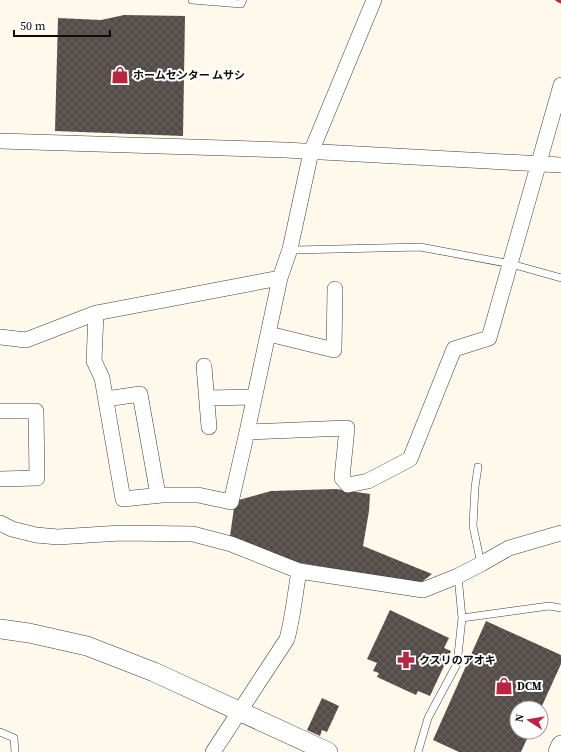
<svg xmlns="http://www.w3.org/2000/svg" width="561" height="752" font-family="'Source Serif 4','Noto Sans JP',serif">
<defs>
<pattern id="building-cross-hatch" width="8" height="8" patternUnits="userSpaceOnUse"><rect width="8" height="8" fill="#544c48"/><path d="M0 0l8 8M0 8l8-8" fill="none" stroke="#68615e"/></pattern>
</defs>
<rect width="100%" height="100%" fill="#fff9eb"/>
<path fill="url(#building-cross-hatch)" d="M124,15L185,16L183,136L55,131L58,18L101,20Z
M336,489L370,494L369,511L363,546L432,574L419,584L290,561L230,536L235,501L271,491Z
M390,610L449,638L444,648L451,651L430,696L418,691L416,695L377,677L379,673L373,671L377,663L367,659Z
M486,621L561,655V664L541,708H517V732H530L521,752H459L433,740Z
M322,698L339,706L327,732L322,730L320,736L307,730Z"/>
<g fill="none" stroke-linecap="round" stroke-linejoin="round">
<g stroke="#3f3f3f" stroke-width="8">
<path id="service" d="M192,0L241,4L243,0
M290,249L295,250L420,247L511,264L561,278
M478,467L475,487L473,526L481,564
M462,618L549,606L561,608
M0,732L14,738L15,752
M418,752L428,718L457,664L462,618L458,576"/>
</g>
<g stroke="#3f3f3f" stroke-width="16">
<path id="minor" d="M0,141L285,150L561,165
M96,313L94,361L102,378L123,499L162,495H198L231,502L247,432L280,278L290,249L311,152L374,0
M269,334L334,350L335,289
M0,337L26,340L96,313L280,278
M204,366L209,427
M207,398L254,397
M106,399L140,394L158,495
M0,411H36L37,478L0,479
M247,432L347,428L342,478L348,485L368,481L410,459L454,349L489,338L561,85
M0,523L12,529L36,535L58,537L121,533L193,534L231,544L299,571L423,590L458,576L481,564L509,548L561,533
M213,752L287,639C293,617 295,594 299,571"/>
</g>
<g stroke="#3f3f3f" stroke-width="20">
<path id="tertiary" d="M0,629L29,633L87,646L154,672L328,752
M558,752L561,745"/>
</g>
<use href="#service" stroke="#fff" stroke-width="7"/>
<use href="#minor" stroke="#fff" stroke-width="15"/>
<use href="#tertiary" stroke="#fff" stroke-width="19"/>
<path stroke="#ba263f" stroke-width="3" d="M557,0L561,2"/>
</g>
<defs>
<g id="shop-bare" transform="scale(1.38)"><path d="M-5-2.5h2.3a2.7 3.5 0 0 1 5.4 0H5L5.5 6h-11ZM-1.5-2.5h3a1.5 2.3 0 0 0-3 0Z" fill="#ba263f" stroke="#fff" stroke-width="2.5" paint-order="stroke"/></g>
<g id="pharmacy-bare" transform="scale(1.38)"><path d="M-2-6h4v4h4v4h-4v4h-4v-4h-4v-4h4Z" fill="#ba263f" stroke="#fff" stroke-width="2.5" paint-order="stroke"/></g>
</defs>
<g fill-rule="evenodd">
<use href="#shop-bare" x="120" y="75"/>
<use href="#pharmacy-bare" x="406" y="660"/>
<use href="#shop-bare" x="504" y="686"/>
</g>
<g text-anchor="middle" dominant-baseline="central" stroke-width="4" stroke-linejoin="round" paint-order="stroke">
<g font-size="11" font-weight="bold" fill="#0c0c0c" stroke="#fff" text-anchor="start">
<text x="133" y="75">ホームセンター ムサシ</text>
<text x="419" y="660">クスリのアオキ</text>
<text x="517" y="686">DCM</text>
</g>
</g>
<g transform="translate(529 720) rotate(282)"><circle r="19" fill="#ffffff" stroke="#9e9e9e"/>
<path d="M0-3L7 15L0 10L-7 15Z" fill="#ba263f"/>
<text y="-6" font-size="11" font-weight="bold" text-anchor="middle" fill="#0c0c0c">N</text>
</g>
<path d="M14 30v6h96v-6" fill="none" stroke="#0c0c0c" stroke-width="2"/>
<text x="20" y="30" font-size="12" fill="#0c0c0c" stroke="#ffffff" stroke-width="3" paint-order="stroke">50 m</text>
</svg>
